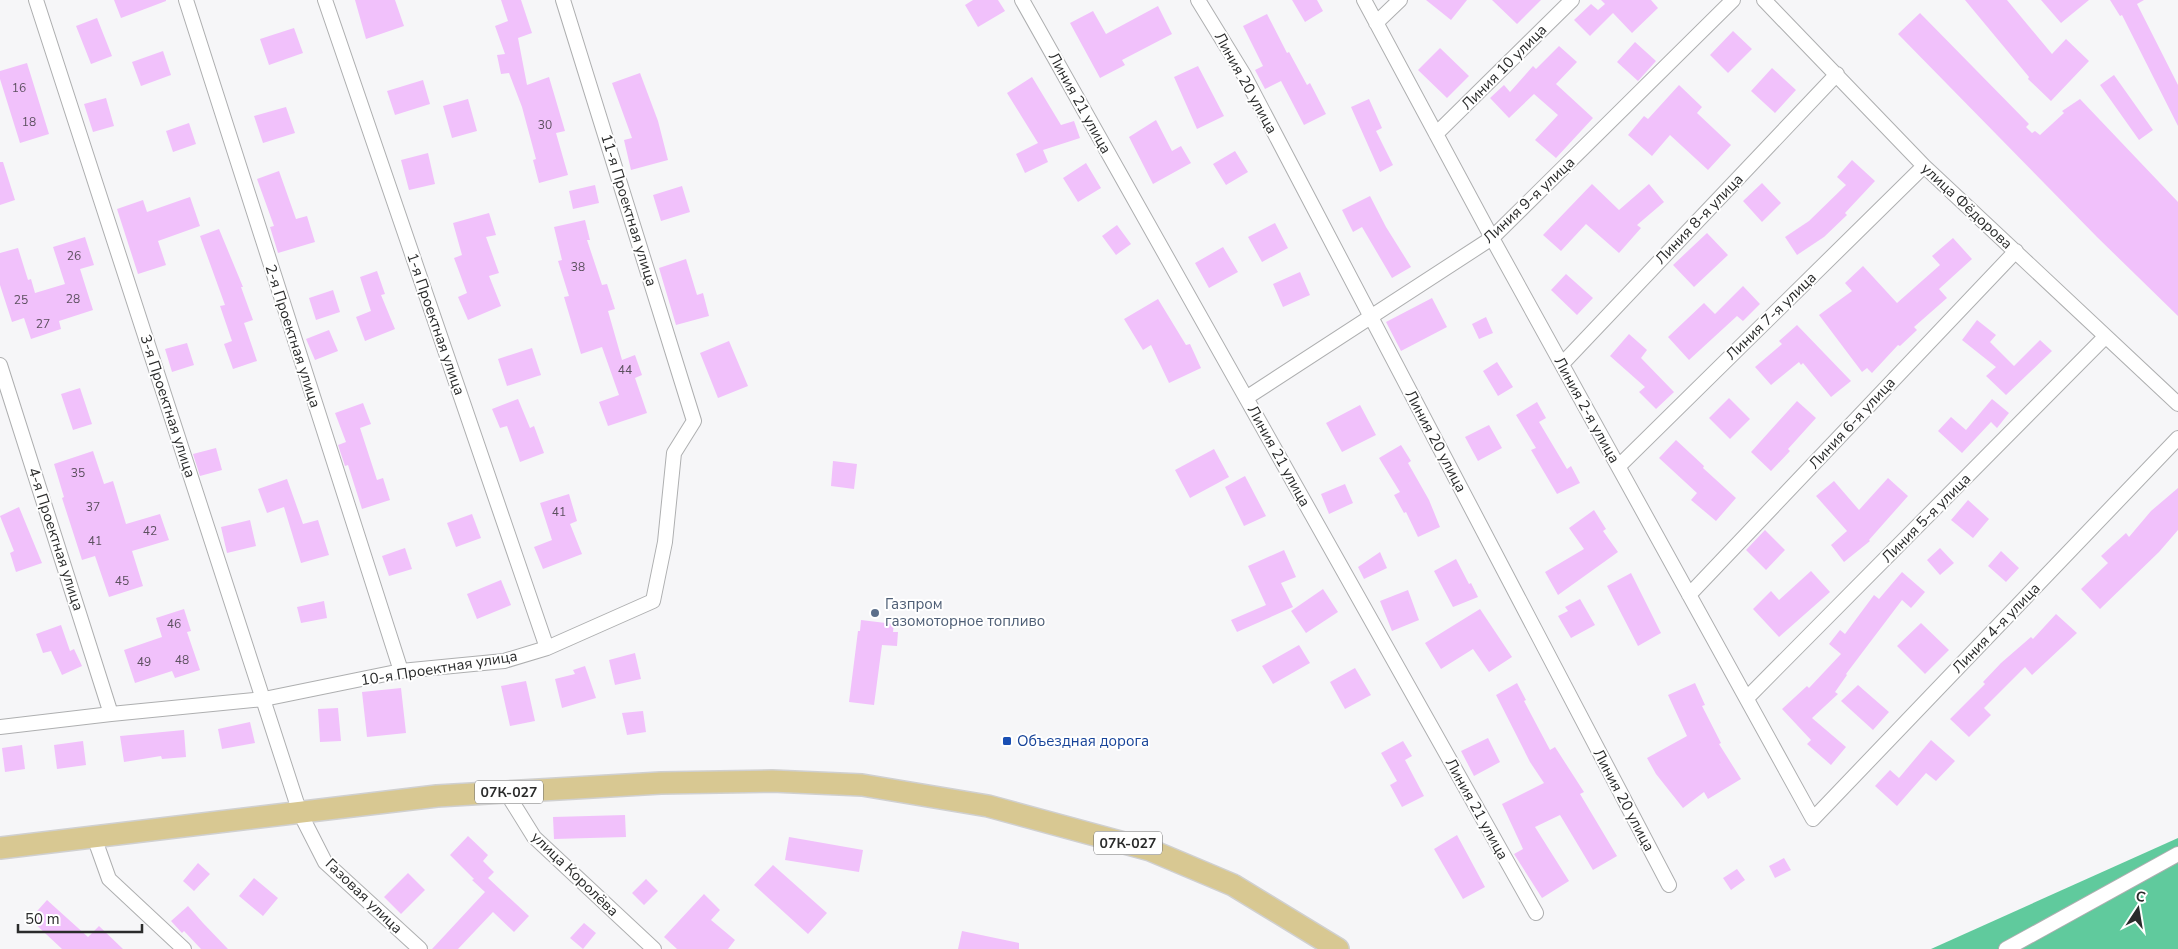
<svg xmlns="http://www.w3.org/2000/svg" width="2178" height="949" font-family="'Nunito Sans',sans-serif">
<rect width="100%" height="100%" fill="#f6f6f8"/>
<path fill="#60ca9d" d="M2178,838V949H1931Z"/>
<path fill="#f1c1fb" d="M114,0H166V1L121,18Z
M355,0H395L404,26L366,39Z
M501,0H521L532,33L518,38L527,85L549,77L565,131L556,133L568,175L539,183L533,160L536,159L522,107L509,73L501,74L497,55L505,54L495,26L508,21Z
M973,0H998L1005,11L978,27L965,5Z
M1292,0H1317L1323,11L1305,22Z
M1426,0H1467L1451,20Z
M1492,0H1541L1517,24Z
M1601,0H1651L1658,8L1632,33L1613,13L1590,36L1574,20L1591,4L1598,10L1605,4Z
M1965,0H2007L2052,54L2066,39L2089,61L2051,101L2028,79L2029,77Z
M2041,0H2089L2061,23Z
M2110,0H2144L2137,4L2178,85V126L2122,15L2120,16Z
M1158,6L1172,34L1122,60L1125,65L1100,78L1070,23L1093,11L1106,34Z
M1920,13L2029,124L2026,127L2032,133L2035,131L2040,135L2064,113L2062,111L2080,99L2178,202V316L2097,237L1898,34Z
M1267,14L1287,53L1289,52L1307,85L1310,83L1326,114L1304,125L1281,81L1265,89L1255,70L1263,66L1243,26Z
M97,18L112,56L91,64L76,26Z
M294,28L303,53L269,65L260,39Z
M1733,31L1752,49L1728,73L1710,55Z
M1635,42L1656,61L1638,81L1617,62Z
M1559,46L1577,62L1556,84L1593,118L1556,158L1535,140L1558,115L1534,94L1509,118L1490,98L1504,85L1510,92L1533,66L1536,69Z
M1440,48L1469,76L1447,98L1418,70Z
M163,51L171,75L141,86L132,62Z
M27,63L49,134L20,143L0,79V71Z
M1198,66L1224,116L1197,129L1174,77Z
M1772,68L1796,90L1775,113L1751,91Z
M640,73L658,121L668,160L631,170L624,140L632,138L612,83Z
M2114,75L2153,130L2139,140L2100,85Z
M1032,77L1061,125L1074,121L1080,138L1043,150L1048,162L1025,173L1016,154L1038,143L1007,93Z
M423,80L430,104L395,115L387,91Z
M1679,85L1702,107L1697,113L1731,145L1708,170L1670,135L1652,156L1628,135L1644,116L1648,119Z
M106,98L114,126L93,132L84,104Z
M468,99L477,131L452,138L443,106Z
M1369,99L1382,128L1376,131L1393,165L1380,172L1351,107Z
M286,107L295,133L263,143L254,116Z
M1156,120L1172,151L1181,146L1191,163L1153,184L1129,137Z
M189,123L196,144L173,152L166,131Z
M1235,151L1248,172L1226,185L1213,164Z
M428,153L435,184L409,190L401,160Z
M1852,160L1875,181L1845,213L1847,215L1824,237L1797,255L1785,237L1809,221L1846,185L1837,177Z
M0,162H3L15,200L0,205Z
M1086,163L1101,188L1078,202L1063,178Z
M279,171L296,219L307,216L315,242L278,253L270,227L274,226L257,179Z
M1762,183L1781,203L1762,222L1743,201Z
M1592,184L1619,210L1649,184L1664,202L1637,225L1641,228L1619,253L1586,224L1561,251L1543,235Z
M595,185L599,203L573,209L569,191Z
M682,186L690,212L661,221L653,195Z
M1370,196L1386,227L1411,267L1392,278L1362,227L1353,232L1342,210Z
M190,197L200,226L158,241L166,265L138,274L117,209L143,200L147,212Z
M489,213L496,235L486,237L499,273L489,276L501,306L468,320L458,297L467,293L454,258L462,255L453,223Z
M585,220L590,240H587L602,285L607,284L615,309L608,311L622,360L635,355L642,375L635,378L647,413L608,426L599,402L619,395L602,347L581,354L564,297L569,296L558,261L562,260L554,227Z
M1275,223L1288,248L1262,262L1248,237Z
M1117,225L1131,244L1116,255L1102,236Z
M219,229L243,287H241L253,320L244,323L257,361L233,369L224,344L232,341L220,306L225,305L200,236Z
M1707,233L1728,255L1694,287L1673,265Z
M85,237L94,265L80,269L93,310L59,321L61,329L31,339L24,318L12,322L0,285V253L18,248L28,280L31,279L35,293L65,284L53,247Z
M1953,238L1972,259L1939,289L1947,298L1914,327L1917,330L1900,346L1898,345L1872,373L1867,368L1862,372L1819,315L1852,291L1845,283L1863,266L1897,303L1940,265L1932,256Z
M1223,247L1238,272L1209,288L1195,263Z
M686,259L697,295L703,293L709,316L676,325L659,268Z
M377,271L385,294L381,295L395,329L365,341L356,317L371,311L360,277Z
M1300,272L1310,295L1283,307L1273,284Z
M1566,274L1593,298L1577,315L1551,290Z
M1743,286L1760,304L1743,321L1737,316L1689,360L1668,337L1704,303L1715,314Z
M333,290L340,312L316,320L309,298Z
M1432,298L1447,327L1401,351L1386,322Z
M1158,299L1186,345L1190,344L1201,368L1169,383L1151,345L1143,350L1124,319Z
M1486,317L1493,333L1479,339L1472,324Z
M1977,320L1996,335L1990,342L2014,366L2040,340L2052,351L2006,395L1986,376L1996,367L1962,340Z
M1797,325L1851,381L1831,397L1803,363L1801,365L1799,362L1771,385L1755,367L1782,344L1779,341Z
M329,330L338,351L315,360L306,339Z
M1629,334L1647,350L1641,358L1674,392L1656,409L1639,392L1645,387L1610,356Z
M729,341L748,386L718,398L700,353Z
M187,343L194,365L172,372L165,349Z
M532,348L541,375L507,386L498,359Z
M1497,362L1513,387L1498,396L1483,371Z
M80,388L92,424L73,430L61,394Z
M1729,398L1750,419L1730,439L1709,418Z
M518,399L530,428L534,426L544,453L520,462L507,426L500,428L492,409Z
M1992,399L2009,413L1997,428L1991,422L1962,453L1938,431L1951,417L1966,430Z
M1797,401L1816,418L1788,449L1790,451L1771,471L1751,452Z
M1537,402L1546,418L1539,422L1567,469L1571,466L1580,483L1557,494L1531,450L1536,448L1516,415Z
M363,403L371,424L360,428L377,480L383,478L390,500L362,509L348,465L345,466L338,445L346,442L335,413Z
M1360,405L1376,435L1342,452L1326,423Z
M1489,425L1502,448L1478,461L1465,437Z
M1676,440L1704,466L1703,468L1736,498L1716,521L1691,500L1697,493L1659,458Z
M1401,445L1411,461L1408,463L1429,500L1440,527L1418,537L1406,512L1404,513L1394,495L1400,492L1379,458Z
M216,448L222,470L200,476L193,454Z
M1214,449L1229,477L1190,498L1175,470Z
M93,451L104,484L113,481L126,524L160,514L169,540L132,551L143,586L109,597L95,556L82,560L62,498L64,497L54,464Z
M833,461L857,464L854,489L831,486Z
M1245,476L1266,516L1244,526L1225,487Z
M1888,478L1908,496L1869,540L1870,541L1844,562L1831,545L1847,531L1816,496L1834,481L1859,510Z
M287,479L303,524L318,520L329,555L301,563L284,507L267,513L258,489Z
M1345,484L1353,503L1329,514L1321,494Z
M2178,488V530L2159,552L2100,609L2081,589L2108,563L2101,556L2126,533L2129,537L2151,511Z
M569,494L577,521L570,524L582,554L543,569L534,547L552,540L540,503Z
M1968,500L1989,519L1973,538L1951,520Z
M19,507L42,563L16,572L10,553L14,551L0,516Z
M1594,510L1606,529L1603,531L1618,552L1558,595L1545,572L1584,549L1569,528Z
M472,514L481,538L456,547L447,523Z
M250,520L256,546L227,553L221,527Z
M1765,530L1785,550L1766,570L1746,550Z
M405,548L412,569L389,576L382,556Z
M1940,548L1954,563L1940,575L1927,560Z
M1284,550L1296,577L1281,583L1293,607L1237,632L1231,620L1266,605L1248,566Z
M2001,551L2019,568L2006,582L1988,566Z
M1380,552L1387,568L1364,579L1358,567Z
M1456,559L1469,584L1471,583L1478,597L1453,607L1434,571Z
M1811,571L1830,592L1779,637L1753,609L1771,591L1779,600Z
M1902,572L1925,592L1911,608L1902,600L1846,674L1847,675L1835,692L1838,694L1812,718L1846,747L1831,765L1807,744L1811,740L1782,709L1807,686L1809,688L1841,654L1829,644L1840,630L1845,634L1874,595L1879,599Z
M1631,573L1661,633L1638,646L1607,586Z
M501,580L511,605L477,619L467,594Z
M1323,589L1338,612L1306,633L1291,611Z
M1408,590L1419,620L1392,631L1380,601Z
M1580,599L1595,625L1571,638L1558,616L1568,611L1565,607Z
M324,601L327,618L301,623L297,607Z
M184,609L191,631L187,632L200,670L175,678L172,671L135,683L124,650L162,637L156,618Z
M1480,609L1512,657L1489,672L1473,649L1441,669L1425,643Z
M2056,614L2077,633L2032,675L2025,667L1984,708L1991,715L1969,737L1950,719L1985,684L1983,682L2001,663L2031,637L2033,639Z
M861,620L894,624L893,632H898L897,646L882,645L874,705L849,702L858,631H860Z
M1921,623L1949,650L1925,674L1897,646Z
M61,625L70,651L74,649L82,666L62,675L51,651L43,653L36,634Z
M1299,645L1310,663L1273,684L1262,666Z
M635,653L641,679L615,685L609,660Z
M585,666L596,698L562,708L555,679L575,674L573,670Z
M1355,668L1371,695L1345,709L1330,682Z
M526,681L535,721L510,726L501,686Z
M1517,683L1526,700L1524,701L1550,750L1555,747L1584,792L1580,794L1617,856L1593,870L1560,815L1535,827L1569,881L1542,898L1514,854L1523,849L1502,804L1544,783L1530,762L1496,695Z
M1695,683L1705,705L1702,706L1721,743L1719,744L1741,779L1708,799L1704,792L1683,808L1656,774L1647,758L1687,736L1668,695Z
M1858,685L1889,712L1873,730L1841,701Z
M401,688L406,733L367,737L362,692Z
M338,708L341,741L320,742L318,709Z
M643,711L646,732L627,735L622,713Z
M250,722L255,743L222,749L218,729Z
M184,730L186,757L162,759L161,756L124,762L120,736Z
M1488,738L1500,762L1474,776L1461,751Z
M1931,740L1955,761L1936,781L1926,773L1897,806L1875,786L1890,770L1899,778Z
M83,741L86,765L57,769L54,745Z
M1403,741L1412,756L1405,760L1424,796L1402,807L1390,785L1397,781L1381,753Z
M22,745L25,769L5,772L2,748Z
M625,815L626,837L554,839L553,817Z
M1457,835L1485,887L1463,899L1434,849Z
M468,836L488,855L483,861L494,872L488,878L529,916L514,932L493,912L458,949H432L485,892L472,880L474,879L450,855Z
M789,837L863,850L859,872L785,860Z
M1784,858L1791,870L1775,878L1769,866Z
M198,863L210,874L194,891L183,881Z
M773,865L827,913L808,934L754,885Z
M1737,869L1745,880L1731,890L1723,878Z
M408,873L425,890L401,914L384,897Z
M254,878L278,898L263,916L239,896Z
M646,879L658,891L644,905L632,893Z
M704,894L720,910L711,920L735,940L728,949H677L664,937Z
M47,900L88,937L99,926L123,949H62L30,919Z
M188,906L203,923L228,949H201L184,931L182,933L171,921Z
M584,923L596,933L583,949L570,938Z
M962,931L1019,943V949H958Z"/>
<g fill="none" stroke-linecap="round" stroke-linejoin="round">
<g stroke="#aeafb0" stroke-width="16">
<path id="minor" d="M36,0L300,813L325,862L420,949
M186,0L401,671
M325,0L547,648
M1022,0L1536,913
M1198,0L1244,75L1669,885
M1364,0L1492,238L1813,819L2178,438
M1764,0L1924,166L2178,404
M1376,23L1400,0
M1436,134L1572,0
M1562,364L1837,74
M0,365L111,714
M1246,398L1492,238L1733,0
M1619,466L1924,166
M1689,595L2016,251
M1747,698L2105,337
M0,727L111,714L264,699L401,671L504,661L547,648L653,601L665,542L674,453L694,421L563,0
M506,792L534,837L654,949
M94,837L109,879L184,949
M2006,949L2178,854"/>
</g>
<g stroke="#d0d0d0" stroke-width="24">
<path id="primary" d="M0,848L437,796L661,783L772,781L862,785L988,806L1150,850L1233,885L1338,949"/>
</g>
<use href="#minor" stroke="#fff" stroke-width="14"/>
<use href="#primary" stroke="#d8c892" stroke-width="21"/>
</g>
<circle fill="#5c6f8a" stroke="#fff" stroke-width="2" cx="875" cy="613" r="5"/>
<rect fill="#1a4fb4" stroke="#fff" stroke-width="2" x="1002" y="736" width="10" height="10" rx="2.5"/>
<g text-anchor="middle" dominant-baseline="central" stroke-width="4" stroke-linejoin="round" paint-order="stroke">
<g font-size="12" fill="#5c505f">
<text x="19" y="88">16</text>
<text x="29" y="122">18</text>
<text x="545" y="125">30</text>
<text x="74" y="256">26</text>
<text x="578" y="267">38</text>
<text x="73" y="299">28</text>
<text x="21" y="300">25</text>
<text x="43" y="324">27</text>
<text x="625" y="370">44</text>
<text x="78" y="473">35</text>
<text x="93" y="507">37</text>
<text x="559" y="512">41</text>
<text x="150" y="531">42</text>
<text x="95" y="541">41</text>
<text x="122" y="581">45</text>
<text x="174" y="624">46</text>
<text x="182" y="660">48</text>
<text x="144" y="662">49</text>
</g>
<g fill="#fff" stroke="#6a6b6b" stroke-width="1">
<rect x="475" y="780.5" width="68" height="23" rx="4"/>
<rect x="1094" y="831.5" width="68" height="23" rx="4"/>
</g>
<g font-size="14" font-weight="bold" fill="#2a2b2b">
<text x="509" y="792">07К-027</text>
<text x="1128" y="843">07К-027</text>
</g>
<g font-size="15" fill="#2a2b2b" stroke="#fff">
<text transform="translate(1504 67) rotate(-45)">Линия 10 улица</text>
<text transform="translate(1246 83) rotate(61)">Линия 20 улица</text>
<text transform="translate(1080 103) rotate(61)">Линия 21 улица</text>
<text transform="translate(1529 200) rotate(-43)">Линия 9-я улица</text>
<text transform="translate(1967 206) rotate(43)">улица Фёдорова</text>
<text transform="translate(629 210) rotate(73)">11-я Проектная улица</text>
<text transform="translate(1699 219) rotate(-46)">Линия 8-я улица</text>
<text transform="translate(1771 316) rotate(-44)">Линия 7-я улица</text>
<text transform="translate(436 324) rotate(71)">1-я Проектная улица</text>
<text transform="translate(293 336) rotate(72)">2-я Проектная улица</text>
<text transform="translate(168 406) rotate(72)">3-я Проектная улица</text>
<text transform="translate(1587 410) rotate(61)">Линия 2-я улица</text>
<text transform="translate(1852 423) rotate(-47)">Линия 6-я улица</text>
<text transform="translate(1436 441) rotate(62)">Линия 20 улица</text>
<text transform="translate(1279 456) rotate(61)">Линия 21 улица</text>
<text transform="translate(1926 518) rotate(-45)">Линия 5-я улица</text>
<text transform="translate(56 539) rotate(72)">4-я Проектная улица</text>
<text transform="translate(1996 628) rotate(-46)">Линия 4-я улица</text>
<text transform="translate(439 668) rotate(-9)">10-я Проектная улица</text>
<text transform="translate(1624 800) rotate(62)">Линия 20 улица</text>
<text transform="translate(1477 809) rotate(61)">Линия 21 улица</text>
<text transform="translate(575 874) rotate(44)">улица Королёва</text>
<text transform="translate(364 896) rotate(44)">Газовая улица</text>
</g>
<g font-size="15" fill="#4e5e75" stroke="#fff" text-anchor="start">
<text x="885" y="604">Газпром<tspan x="885" dy="17">газомоторное топливо</tspan></text>
</g>
<g font-size="15" fill="#164399" stroke="#fff" text-anchor="start">
<text x="1017" y="741">Объездная дорога</text>
</g>
</g>
<g transform="translate(2138 909) rotate(12)" stroke="#ffffff" stroke-width="4" paint-order="stroke">
<path d="M0-4L9 19L0 12L-9 19Z" fill="#2a2b2b"/>
<text y="-8" font-size="14" font-weight="bold" text-anchor="middle" fill="#2a2b2b">С</text>
</g>
<path d="M18 924v8h124v-8" fill="none" stroke="#2a2b2b" stroke-width="2.5"/>
<text x="25" y="924" font-size="15" fill="#2a2b2b" stroke="#ffffff" stroke-width="4" paint-order="stroke">50 m</text>
</svg>
